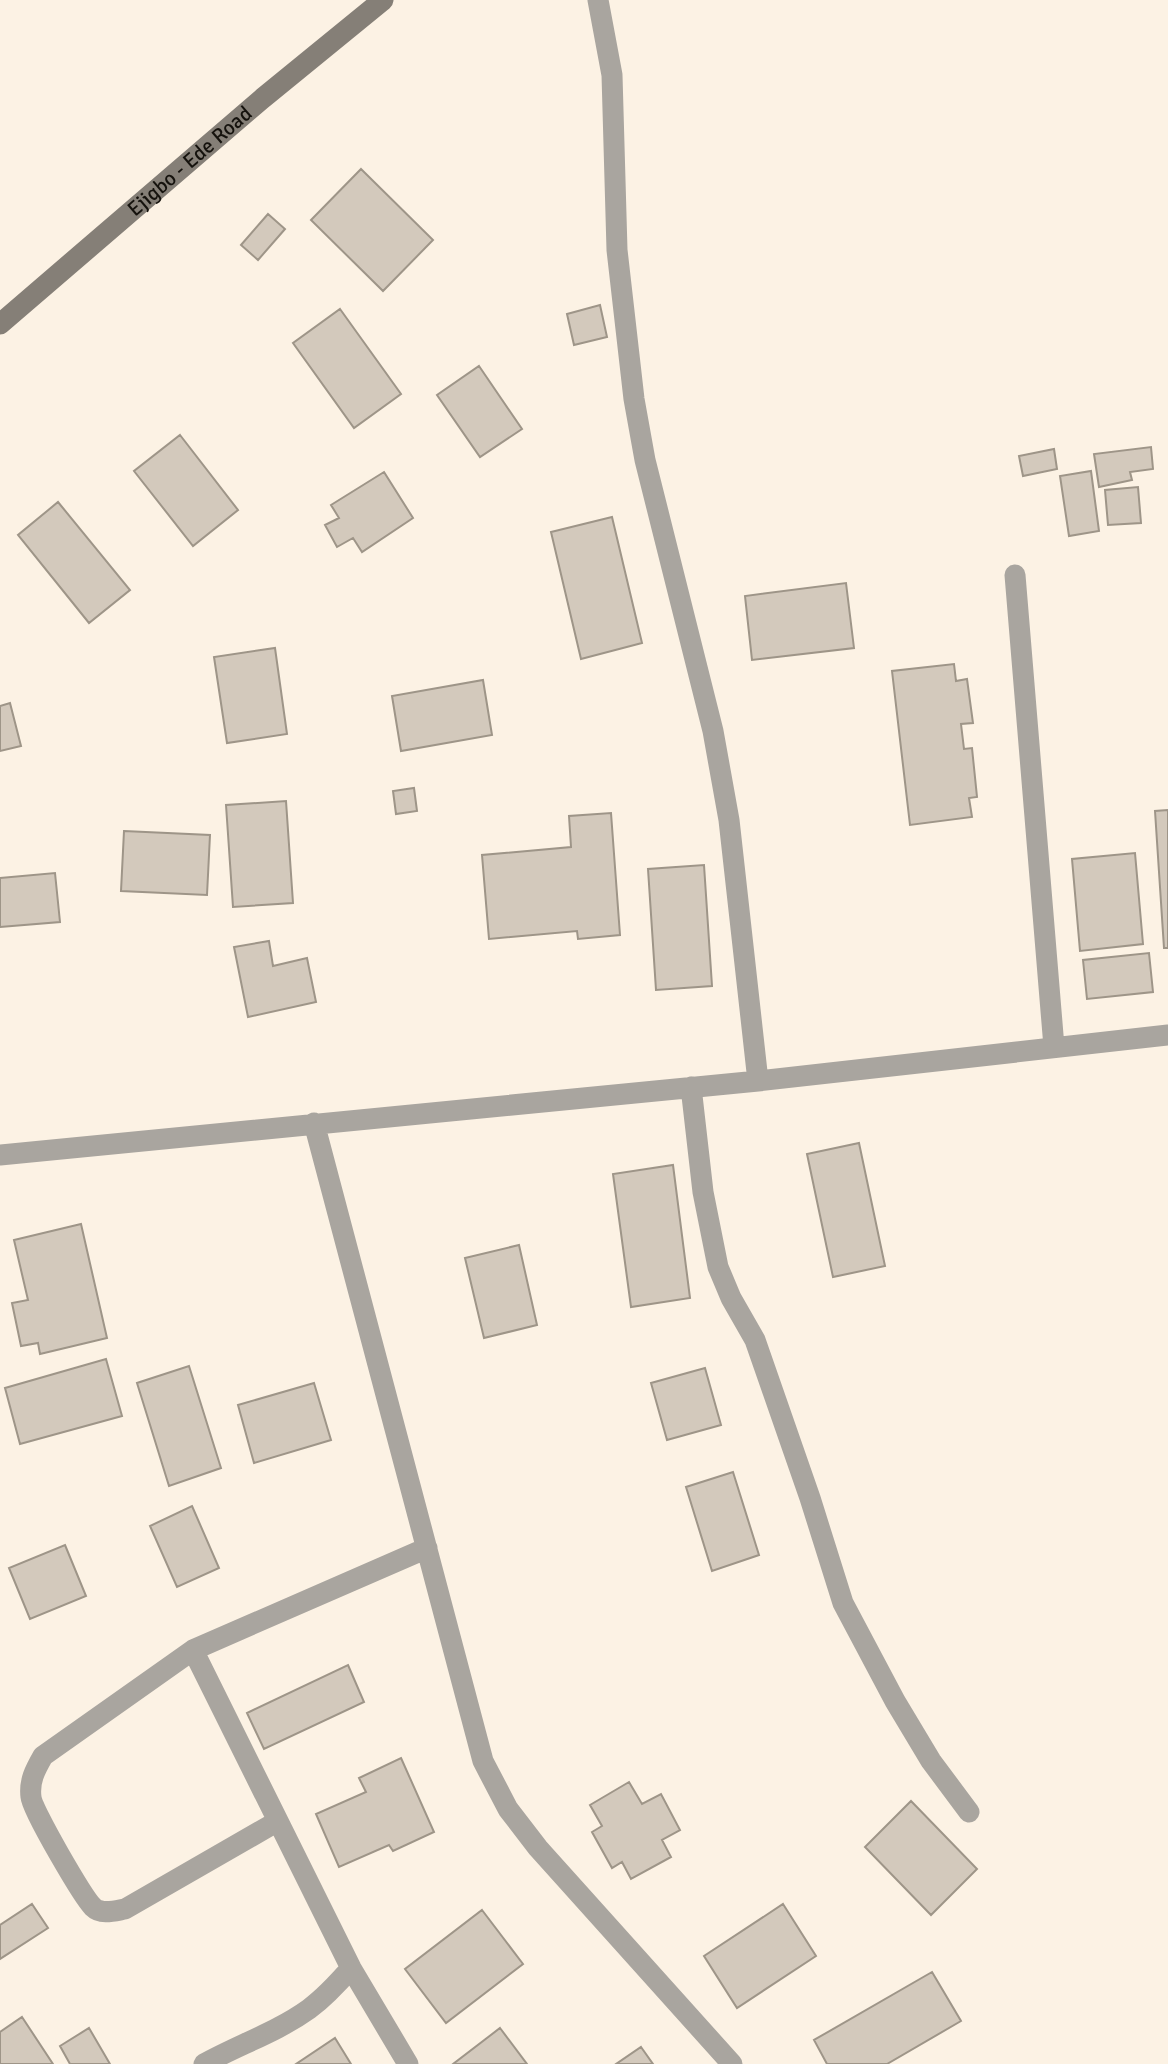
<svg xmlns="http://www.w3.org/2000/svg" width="1168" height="2064" font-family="Signika,sans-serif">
<rect width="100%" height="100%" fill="#fcf2e4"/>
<path fill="#d3c9bc" stroke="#9e9588" stroke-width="2" d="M361,169L433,240L383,291L311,220Z
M268,214L285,229L258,260L241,245Z
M600,305L607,337L574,345L567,314Z
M340,309L401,394L354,428L293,343Z
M479,366L522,429L480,457L437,395Z
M180,435L238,510L193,546L134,471Z
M1151,447L1153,469L1130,472L1132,480L1099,487L1094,454Z
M1054,449L1057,469L1023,476L1019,456Z
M1091,471L1099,531L1069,536L1060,476Z
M384,472L413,518L362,552L353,538L337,547L325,525L339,518L331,505Z
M1138,487L1141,523L1108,525L1105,490Z
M58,502L130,590L89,623L18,535Z
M612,517L642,643L581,659L551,532Z
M846,583L854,648L752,660L745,596Z
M275,648L287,734L227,743L214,657Z
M954,664L956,681L967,679L973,723L961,724L964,749L972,748L977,797L969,798L972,817L910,825L892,671Z
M483,680L492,735L401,751L392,696Z
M10,703L21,746L0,751V706Z
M414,788L417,811L396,814L393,791Z
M286,801L293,903L233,907L226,805Z
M1168,810V948H1164L1155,811Z
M611,813L620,935L578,939L577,931L489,939L482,855L571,847L569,816Z
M124,831L210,835L207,895L121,891Z
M1135,853L1143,944L1080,951L1072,859Z
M704,865L712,986L656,990L648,869Z
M55,873L60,922L0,927V878Z
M269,941L273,966L307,958L316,1002L248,1017L234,947Z
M1149,953L1153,992L1087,999L1083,960Z
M859,1143L885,1266L833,1277L807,1154Z
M673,1165L690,1298L631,1307L613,1174Z
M81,1224L107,1338L40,1354L38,1343L21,1346L12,1303L28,1300L14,1240Z
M519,1245L537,1325L484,1338L465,1258Z
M106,1359L122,1416L20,1444L5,1388Z
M189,1366L221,1468L169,1486L137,1383Z
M705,1368L721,1425L667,1440L651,1383Z
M314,1383L331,1440L254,1463L238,1405Z
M733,1472L759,1555L712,1571L686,1487Z
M192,1506L219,1568L177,1587L150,1526Z
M65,1545L86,1596L30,1619L9,1568Z
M348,1665L364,1702L264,1749L247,1713Z
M401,1758L434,1832L393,1851L389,1845L339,1867L316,1814L366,1792L359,1778Z
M629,1782L642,1804L661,1794L680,1830L662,1840L671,1857L631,1879L622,1862L612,1868L592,1832L602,1826L590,1805Z
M911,1801L977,1869L931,1915L865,1847Z
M32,1904L48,1928L0,1959V1925Z
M783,1904L816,1956L737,2008L704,1956Z
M482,1910L523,1964L446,2023L405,1969Z
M932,1972L961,2021L887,2064H827L814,2040Z
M22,2017L53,2064H0V2032Z
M89,2028L110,2064H70L60,2046Z
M500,2028L527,2064H453Z
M335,2038L351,2064H296Z
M641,2047L653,2064H616Z"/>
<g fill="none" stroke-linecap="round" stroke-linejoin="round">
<path stroke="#a9a59f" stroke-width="21" d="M598,0L612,75L617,250L634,399L645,460L713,731L729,820L758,1081
M1015,575L1054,1047
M691,1087L703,1192L718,1267L731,1298L755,1340L810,1498L843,1603L895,1701L931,1761L969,1812
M314,1123L483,1761L508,1809L538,1848L732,2064
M0,1155L758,1081L1168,1035
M193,1650L351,1968L408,2064
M278,1821L125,1909C114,1911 101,1915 93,1907C83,1897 32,1810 31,1797C29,1781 35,1770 43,1756L193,1650L427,1548
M204,2064C238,2045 277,2032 309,2009C325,1997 338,1983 351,1968"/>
<path stroke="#857f77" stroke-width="21" id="s1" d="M0,324L263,98L383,0"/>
</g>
<g text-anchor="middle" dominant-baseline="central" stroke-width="5" stroke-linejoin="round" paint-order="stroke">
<g font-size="21" fill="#15120d" stroke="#fff">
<text stroke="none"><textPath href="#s1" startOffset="250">Ejigbo - Ede Road</textPath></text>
</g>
</g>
</svg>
